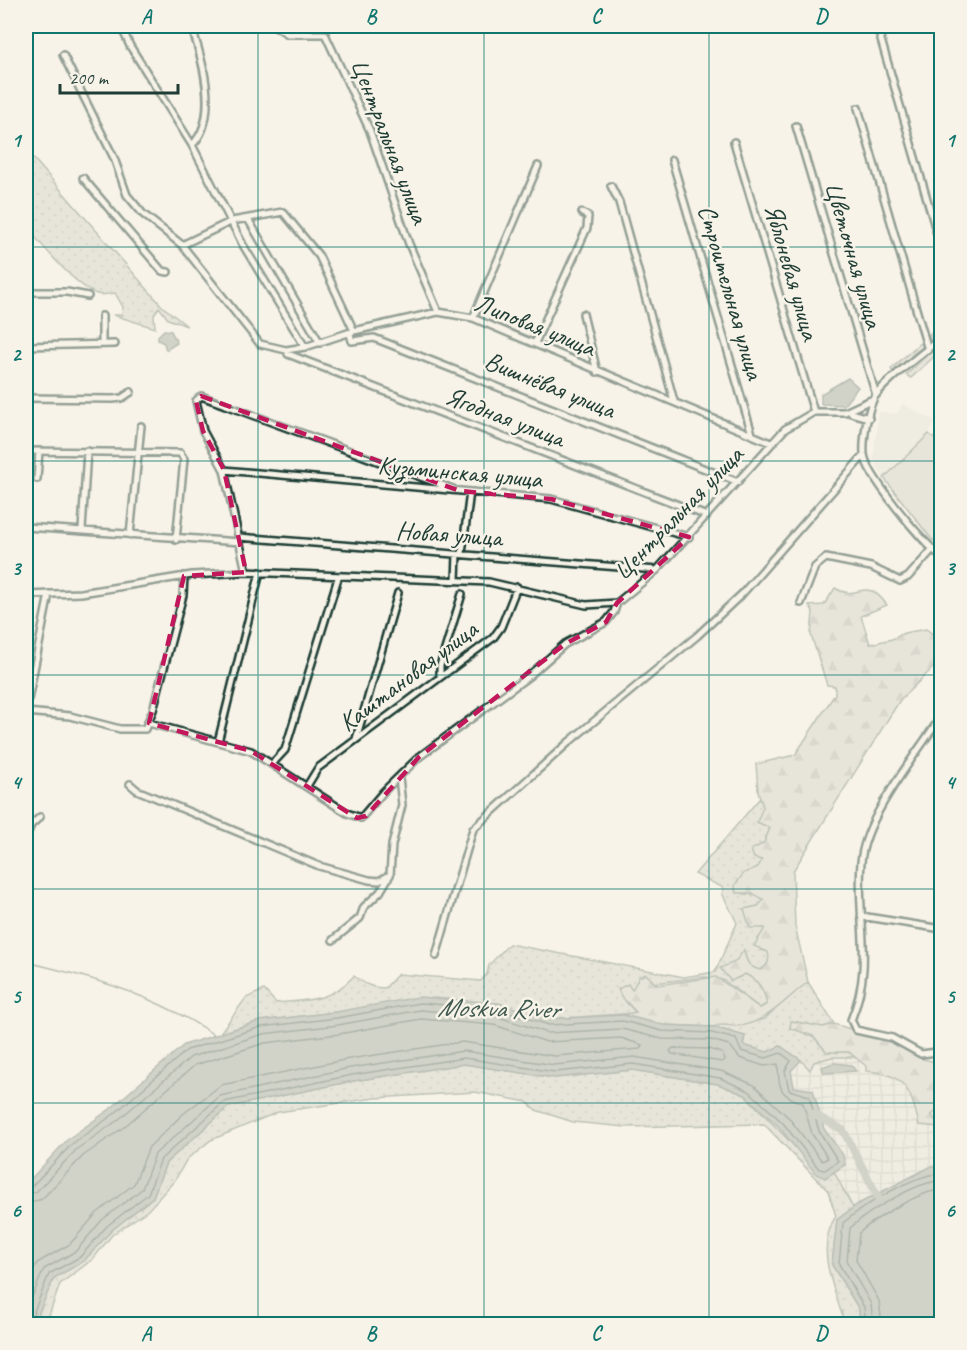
<svg xmlns="http://www.w3.org/2000/svg" width="967" height="1350" font-family="Caveat,sans-serif">
<defs>
<pattern id="industrial-grid" width="8" height="8" patternUnits="userSpaceOnUse" patternTransform="scale(1.5)"><rect width="8" height="8" fill="#e5e4d9"/><path d="M0 4h8M4 0v8" fill="none" stroke="#c4c4bb"/></pattern>
<pattern id="grass-dots" width="8" height="8" patternUnits="userSpaceOnUse" patternTransform="scale(1.5)"><rect width="8" height="8" fill="#d3d5ca"/><path d="M2 2h.1M6 6h.1" fill="none" stroke="#b5b8ae" stroke-width="1.8" stroke-linecap="round"/></pattern>
<pattern id="forest-firs" width="22" height="20" patternUnits="userSpaceOnUse" patternTransform="scale(1.5)"><rect width="22" height="20" fill="#d3d5ca"/><path d="M5 1l3.5 6h-7zM16 11l3.5 6h-7z" fill="#b5b8ae"/></pattern>
</defs>
<rect width="100%" height="100%" fill="#f7f3e8"/>
<filter id="ink" filterUnits="userSpaceOnUse"><feTurbulence type="fractalNoise" baseFrequency=".0167" numOctaves="2"/><feDisplacementMap in="SourceGraphic" scale="12" xChannelSelector="R" yChannelSelector="G"/><feConvolveMatrix kernelMatrix="1 2 1 2 8 2 1 2 1" color-interpolation-filters="sRGB"/></filter>
<g filter="url(#ink)">
<path fill="#e5e4d9" d="M902,404L935,421L929,434L884,478L873,460L879,412L897,414Z"/>
<path fill="url(#industrial-grid)" d="M832,1057H855L866,1066V1071L893,1074L909,1090L919,1125L940,1126L932,1115L941,1107V1168L932,1166L853,1208L834,1172L845,1165L843,1155L824,1129L813,1090L794,1087L791,1071L801,1060L813,1062Z"/>
<path fill="url(#grass-dots)" stroke="#79897f" stroke-width="1.5" d="M26,150L162,306L187,326L168,319L159,307L154,315L155,328L113,315H122L123,307L115,293C110,294 102,296 97,294C75,286 41,244 26,226Z
M760,798L764,807L757,822L770,828L764,843L758,847L763,860L758,867L744,874L735,886L744,894L760,895L765,900L758,906L744,909L758,927L765,928L763,935L757,939L761,950L769,952C770,961 768,966 760,970C747,967 747,961 744,951L738,978L745,974C758,980 765,990 767,1004L760,1008L723,980L705,977L637,985L626,1002L636,1013L550,1019L498,1003L336,1012L260,1021L220,1033L246,998L264,990L276,1003C309,1000 329,1002 354,976C365,984 371,988 385,988L398,974L481,981L487,974L489,965L509,944L684,977L715,972L737,923L722,893L724,888L695,874Z
M808,982L834,1024L823,1027L792,1021L790,1027L813,1036L827,1052H849L855,1057H832L814,1062L810,1070L801,1060L780,1046L767,1052L743,1045L745,1036L713,1027L719,1023L735,1026L765,1019L782,1001Z
M464,1064L555,1078L632,1070L718,1084L745,1095L825,1178L834,1172L853,1208L837,1220L832,1265L859,1309L860,1324H845C835,1290 814,1249 836,1216L828,1191L764,1124L626,1127L573,1122L536,1110L527,1102L475,1092L375,1098L278,1112L211,1140L187,1159L175,1180L148,1210L112,1235L93,1259L60,1284L46,1324H34L54,1278L84,1261L111,1231L153,1197L166,1163L228,1107L353,1081Z"/>
<path fill="url(#forest-firs)" stroke="#79897f" stroke-width="1.5" d="M941,324V332L894,374L891,369Z
M941,342V350L911,378L906,375Z
M835,588C859,603 864,574 887,605L861,616L870,644L892,639L904,633L926,629L941,640V660L900,700L793,871L795,926L808,982C788,997 770,1019 745,1025C734,1028 723,1022 713,1027L663,1025L623,1015L636,1012L621,996L618,989L628,984L632,990L639,977L646,974L657,985L716,977L760,1008L767,1004C765,990 758,980 745,974L731,981L720,968L735,962L744,950C746,961 748,967 760,970C768,966 770,961 768,952L754,946L765,928H750L744,909L758,906L764,900L752,893H736L735,885L744,873L758,867L762,860L754,858L751,850L764,843L770,828L757,822L763,807L758,791L756,764L795,755L835,694V686L827,685L811,635L813,612L809,606L824,605Z
M791,1021L823,1027L834,1024L888,1040L923,1059L941,1063V1107L932,1115L940,1127L919,1125C911,1089 904,1073 866,1071V1066L849,1052H827L813,1036L790,1028Z"/>
<path fill="#d3d5ca" stroke="#79897f" stroke-width="1.5" d="M929,434L942,445L941,533L933,541L884,478Z"/>
<path fill="#a4ada3" stroke="#6f8077" stroke-width="1.5" d="M164,330L171,331L177,343L166,350L164,343L158,340V336Z
M848,378L858,387L844,405L821,404V394Z
M419,997L498,1003L550,1019L623,1015L663,1025L713,1027L745,1036L743,1045L767,1052L780,1046L801,1060L791,1071L794,1087L813,1090L824,1129L843,1155L845,1165L825,1178L816,1174L779,1127L745,1095L718,1084L632,1070L555,1078L464,1064L353,1081L228,1107L166,1163L153,1197L111,1231L84,1261L54,1278L34,1324H26V1184L68,1139L110,1109L184,1045L260,1021L336,1012Z
M834,1063L851,1065L856,1071L824,1073L822,1067Z
M932,1166L941,1168V1324H860L859,1309L832,1265L837,1220L858,1204Z"/>
<g fill="none" stroke-linecap="round" stroke-linejoin="round">
<path stroke="#546a60" stroke-width="1.5" d="M673,1048L709,1049L722,1053L725,1060L722,1062L672,1054L670,1051Z
M26,1188L32,1186L72,1144L114,1114L187,1050L261,1027L337,1018L420,1003L497,1009L549,1025L623,1021L662,1031L712,1033L736,1039L741,1051L766,1058L781,1053L791,1061L785,1071L789,1090L809,1096L819,1131L838,1161L825,1170L819,1169L783,1123L749,1091L720,1078L633,1064L555,1072L464,1058L352,1075L224,1102L161,1159L148,1194L107,1226L80,1257L49,1274L29,1324
M26,1195L36,1192L77,1149L118,1120L191,1057L263,1034L338,1025L420,1010L495,1016L548,1033L622,1029L662,1039L711,1040L729,1045L740,1058L764,1066L778,1064C779,1089 779,1095 803,1103L812,1134L828,1158L822,1161L789,1118L754,1085L721,1071L634,1057L555,1065L464,1051L350,1068L220,1096L155,1154L142,1189L102,1220L76,1251L44,1269L26,1311
M26,1204L42,1199L83,1156L124,1127L195,1065L265,1043L339,1034L421,1019L494,1025L547,1042L621,1038L642,1045L640,1049L555,1056L462,1042L349,1059L221,1085L183,1114L149,1147L134,1184L97,1213L70,1244L37,1263L26,1287
M866,1324L864,1307L839,1264L843,1223C863,1206 916,1172 942,1174
M873,1324L871,1304L847,1262L850,1228C868,1212 918,1180 942,1181
M882,1324L879,1301L856,1260L859,1233C874,1219 921,1190 942,1190"/>
<path stroke="#6f8077" stroke-width="1.5" d="M26,962C92,977 157,996 214,1035"/>
<path stroke="#a4ada3" stroke-width="8" d="M813,1114L843,1130L880,1201"/>
<g stroke="#1f3d34" stroke-width="10">
<path id="minor" d="M121,26L130,46L192,145L243,245L305,347
M191,26C202,57 220,118 192,145
M275,26L288,34H325L370,131L409,244L438,312
M877,26L942,251
M63,55L114,158L127,195L143,214L182,245L260,344L286,350L305,347L354,331L438,312L473,318L771,443
M858,108L928,350
M796,126L876,395
M734,142L814,412
M672,160L752,434
M83,178L162,271L168,272
M611,186L619,202L674,401
M248,219L320,343
M182,245L232,221L283,212L319,256L354,331
M26,292H67L88,296
M583,314L597,372
M473,318L538,166
M350,334L352,341L374,338L738,482
M942,337C927,350 879,385 873,400C867,413 863,440 864,454C866,474 924,545 942,557
M535,343L587,228L588,216L582,213
M102,344V316
M26,346L115,344
M288,354L707,516
M26,398L113,399L122,398L131,392
M851,413L869,418
M26,451L180,453L184,459L176,540
M224,470L551,499L689,537
M37,479L39,451
M26,527L240,542
M82,530L87,451
M130,535L141,426
M239,537L657,570
M462,553L470,492
M246,572L224,470L203,431L196,401L201,396L453,489
M456,580L457,554
M26,595L81,593L192,575L246,572L489,582L586,605L617,603L657,570L785,429L814,412H845L873,399
M801,603L815,567L826,558L871,567L900,581L908,577L932,550
M440,677V666L462,594
M26,710L49,594
M26,712L70,716L120,729H145L153,710L183,595L184,576
M942,715C916,755 865,816 861,862C856,921 875,963 851,1020L856,1030L892,1038L921,1054L937,1052L942,1041
M149,723L251,751L347,813L361,818L384,791L419,757L529,676L565,644L606,622L614,612L617,603
M356,739L398,593
M218,742L260,572
M272,764L285,750L338,578
M130,784L137,790L319,866L369,880L379,881L390,875
M307,786L318,768L493,638L501,627L517,587
M26,837L31,825L40,817
M861,916L942,929
M333,940L360,918L364,907L380,892L390,875L392,845L402,805L399,777
M436,956L473,829L569,742L697,636L742,594L864,455"/>
</g>
<use href="#minor" stroke="#f7f3e8" stroke-width="5"/>
</g>
</g>
<path d="M0 0H967V1350H0ZM201,396L460,491L551,499L689,537L617,603L606,622L565,644L419,757L366,816L357,818L251,751L149,723L184,576L246,572L224,470L203,431L196,401Z" fill="#f7f3e8" fill-opacity=".55" fill-rule="evenodd"/>
<path fill="none" stroke="#c2185b" stroke-width="4.5" stroke-dasharray="12 8" stroke-linejoin="round" d="M201,396L460,491L551,499L689,537L617,603L606,622L565,644L419,757L366,816L357,818L251,751L149,723L184,576L246,572L224,470L203,431L196,401Z"/>
<path fill="none" stroke="#0f766e" stroke-width="1.5" stroke-opacity="0.55" d="M258,26V1324M484,26V1324M709,26V1324M26,247H942M26,461H942M26,675H942M26,889H942M26,1103H942"/>
<g text-anchor="middle" dominant-baseline="central" stroke-width="5" stroke-linejoin="round" paint-order="stroke">
<g font-size="26" fill="#1f3d34" stroke="#f7f3e8">
<text transform="translate(390 141) rotate(69)">Центральная улица</text>
<text transform="translate(854 255) rotate(74)">Цветочная улица</text>
<text transform="translate(792 272) rotate(74)">Яблоневая улица</text>
<text transform="translate(731 292) rotate(74)">Строительная улица</text>
<text transform="translate(535 325) rotate(22)">Липовая улица</text>
<text transform="translate(550 385) rotate(22)">Вишнёвая улица</text>
<text transform="translate(505 417) rotate(21)">Ягодная улица</text>
<text transform="translate(460 472) rotate(5)">Кузьминская улица</text>
<text transform="translate(678 513) rotate(-46)">Центральная улица</text>
<text transform="translate(449 534) rotate(4)">Новая улица</text>
<text transform="translate(408 676) rotate(-37)">Каштановая улица</text>
</g>
<g font-size="27" font-style="italic" fill="#405950" stroke="#f7f3e8">
<text transform="translate(498 1008) rotate(1)">Moskva River</text>
</g>
</g>
<rect width="967" height="1350" fill="none" stroke="#f7f3e8" stroke-width="66"/>
<path d="M60 84v9h118v-9" fill="none" stroke="#1f3d34" stroke-width="3"/>
<text x="69" y="84" font-size="18" fill="#1f3d34" stroke="#f7f3e8" stroke-width="4.5" paint-order="stroke">200 m</text>
<rect x="33" y="33" width="901" height="1284" fill="none" stroke="#0f766e" stroke-width="2"/>
<g font-size="20" text-anchor="middle" font-weight="bold" fill="#0f766e">
<text x="146" y="23">A</text>
<text x="371" y="23">B</text>
<text x="596" y="23">C</text>
<text x="821" y="23">D</text>
<text x="16" y="147">1</text>
<text x="950" y="147">1</text>
<text x="16" y="361">2</text>
<text x="950" y="361">2</text>
<text x="16" y="575">3</text>
<text x="950" y="575">3</text>
<text x="16" y="789">4</text>
<text x="950" y="789">4</text>
<text x="16" y="1003">5</text>
<text x="950" y="1003">5</text>
<text x="16" y="1217">6</text>
<text x="950" y="1217">6</text>
<text x="146" y="1340">A</text>
<text x="371" y="1340">B</text>
<text x="596" y="1340">C</text>
<text x="821" y="1340">D</text>
</g>
</svg>
